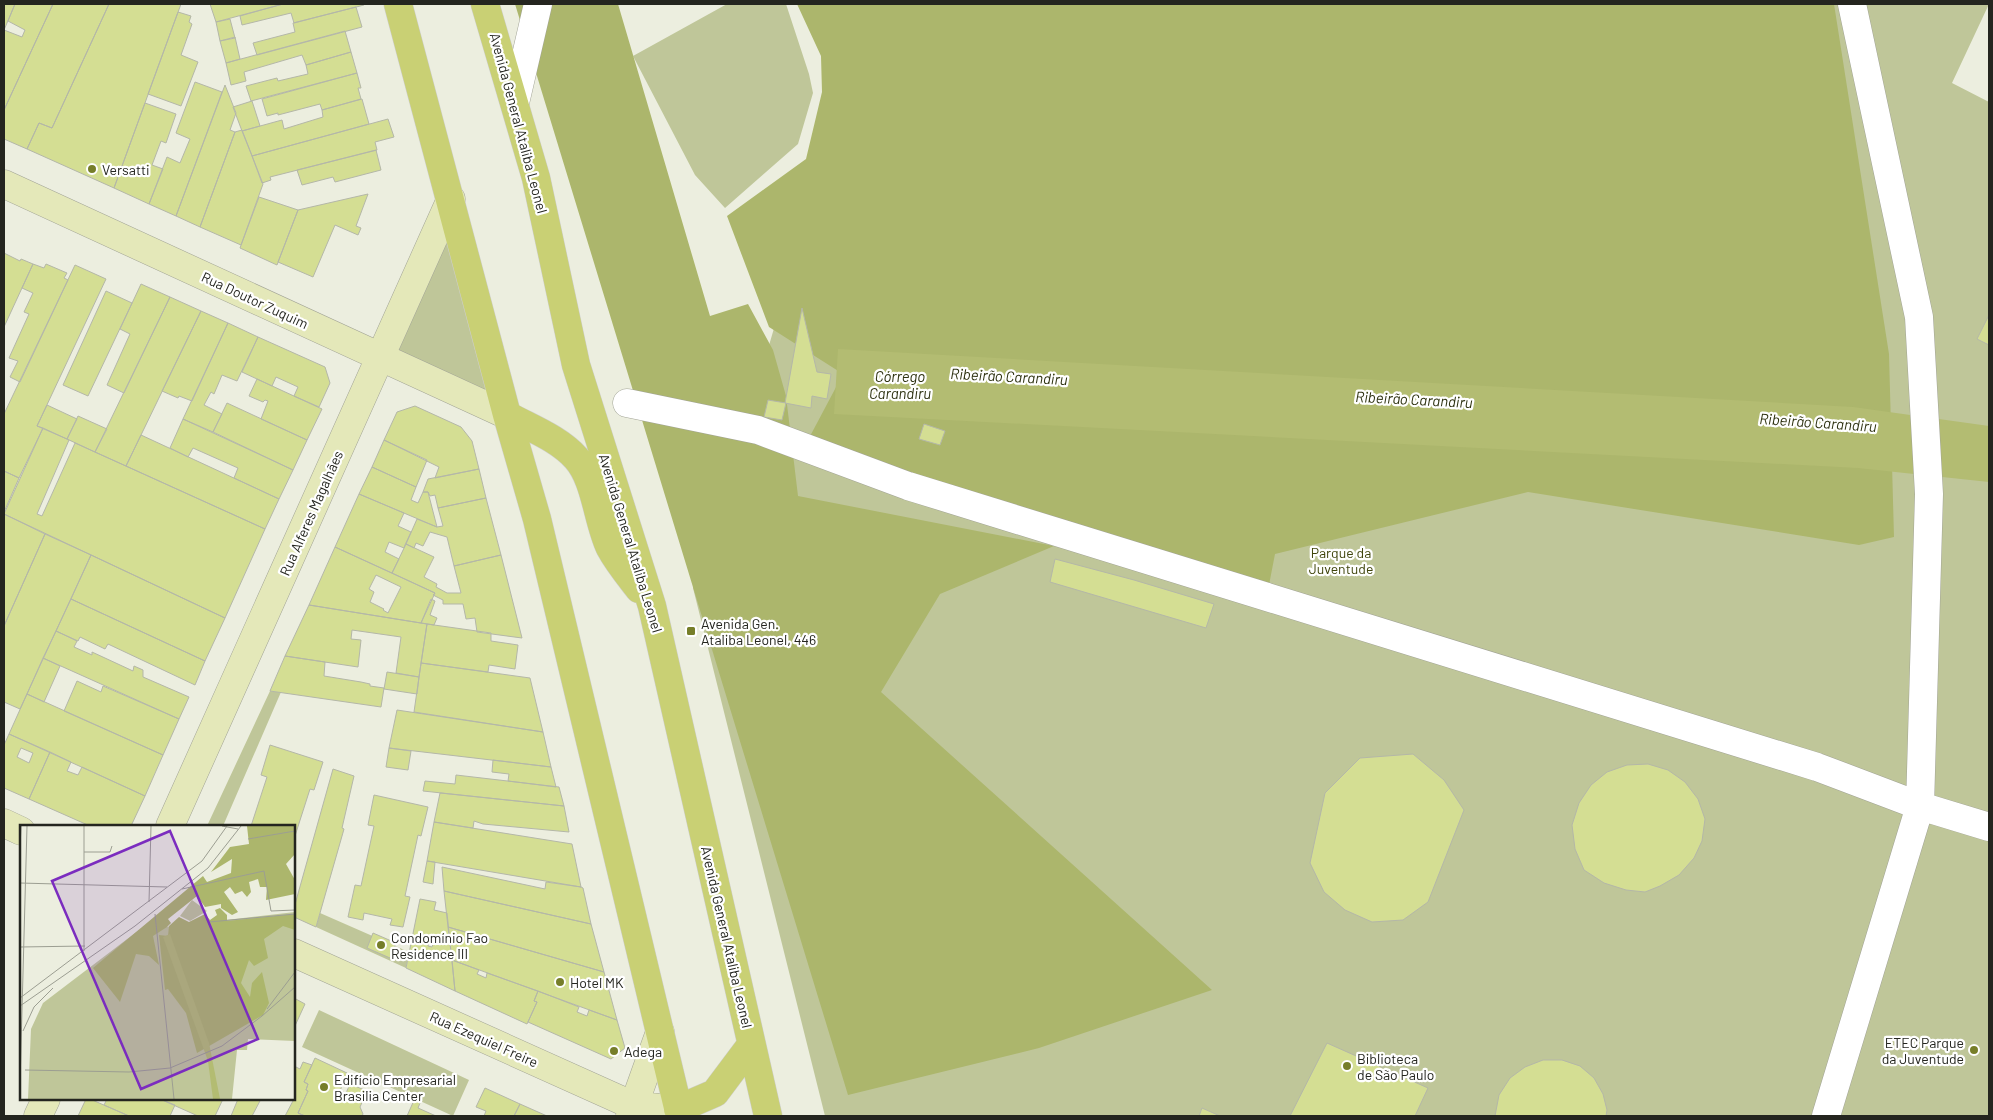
<svg xmlns="http://www.w3.org/2000/svg" width="1993" height="1120" font-family="Barlow,sans-serif">
<rect width="100%" height="100%" fill="#eceedf"/>
<path fill="#bfc699" d="M727,4H786L809,74L813,93L798,144L725,208L695,175L633,56Z
M869,4H1989L1952,83L1989,102V1116H825L693,588L746,424Z
M449,217L496,402L389,355Z
M270,691L281,692L223,826H207Z
M320,913L409,952L406,968L316,927Z
M319,1010L469,1080L453,1116L302,1047Z"/>
<path fill="#acb66c" d="M515,4H618L710,316L748,304L773,350L786,396L798,496L1054,546L940,594L881,692L1212,990L1039,1048L848,1095Z
M797,4H1834L1889,354L1894,537L1859,545L1528,492L1275,554L1269,585L957,494L808,440L843,374L769,327L727,216L806,159L822,92L821,56Z"/>
<path fill="#b3bc72" d="M838,349L1853,407L1989,426V482L1858,468L834,414Z"/>
<path fill="#d4de93" stroke="#b4b7a8" fill-rule="evenodd" d="M4,4H15L4,30Z
M15,4H53L4,110V30L22,37L25,30L8,21Z
M53,4H109L52,128L39,123L27,149L4,139V110Z
M109,4H181L114,188L27,149L39,123L52,128Z
M210,4H283L216,22Z
M283,4H364V5L294,23L291,13L242,25L240,16Z
M356,7L362,27L257,55L253,43L295,32L293,23Z
M178,12L191,16L189,22L192,24L181,55L198,62L181,106L148,94Z
M230,19L235,38L220,41L216,22Z
M345,31L351,52L306,65L302,55L244,72L246,81L231,85L226,63Z
M235,37L240,59L226,63L220,41Z
M351,52L357,73L251,101L246,86L277,78L278,81L308,74L306,65Z
M357,73L361,88H358L361,99L322,110L320,104L278,115V113L267,116L262,99Z
M195,82L222,92L176,216L149,204L167,157L180,163L190,139L176,133Z
M225,85L236,113L230,130L235,132L200,227L176,216Z
M362,99L369,124L252,156L242,131L282,120L284,129L323,117L322,110Z
M252,101L260,126L242,131L233,107Z
M145,103L176,114L166,143L161,141L152,165L163,169L149,204L114,188Z
M388,119L394,137L375,142L377,150L270,177L271,180L262,183L252,156Z
M242,130L263,184L241,245L200,227L235,132Z
M376,150L381,170L335,182L333,177L302,185L297,170Z
M368,194L356,226L361,228L358,235L335,225L313,277L278,262L298,210Z
M259,197L298,210L277,265L240,248Z
M4,253L20,261L21,259L33,264L4,327Z
M33,264L44,268L46,264L67,273L64,278L68,280L20,382L10,377L18,361L9,358L29,314L24,312L33,293L22,288Z
M75,265L106,279L37,426L43,428L19,478L4,471V414Z
M141,284L170,297L124,393L107,385L130,334L120,329Z
M106,291L132,303L88,396L63,385Z
M170,297L201,311L126,466L95,452Z
M802,308L817,372L831,374L827,399L812,396L811,408L785,403Z
M201,311L228,323L192,401L179,396L178,398L162,391Z
M1989,315V345L1977,339Z
M228,323L258,337L237,381L222,375L214,394L211,392L204,405L222,414L213,432L183,419Z
M258,337L325,367L330,383L319,407L294,396L298,387L276,377L272,386L242,372Z
M257,379L322,409L307,440L261,419L268,401L265,400L263,402L249,396Z
M768,400L786,403L782,420L764,417Z
M227,403L307,440L293,470L213,432Z
M47,405L77,419L67,439L37,426Z
M415,406L461,427L472,441L479,469L435,478L439,467L384,440L397,412Z
M78,416L107,429L95,452L67,439Z
M183,419L293,470L279,499L234,478L238,468L193,448L188,457L170,448Z
M924,424L945,431L940,445L919,439Z
M43,428L69,440L37,514L42,516L75,443L265,529L225,618L4,514Z
M141,435L279,499L265,529L126,466Z
M384,440L427,460L416,487L372,467Z
M372,467L416,487L411,500L418,503L423,492H428L437,527L359,494Z
M479,469L486,498L438,508L435,495L430,496L428,492H423L428,479Z
M4,471L19,478L4,512Z
M359,494L404,513L398,526L411,532L405,545L404,548L389,542L385,552L399,559L392,573L335,547Z
M486,498L501,555L454,566L447,537L430,532L423,546L416,543L414,548L406,544L417,519L437,527L443,526L438,508Z
M4,514L45,534L4,626Z
M45,534L91,555L20,709L4,702V626Z
M406,544L434,557L424,577L437,584L436,587L447,593H461L454,566L501,555L522,638L477,632L475,618L466,619L463,604H443V600L433,595L435,593L392,573Z
M335,547L435,593L421,623L309,605ZM376,575L401,587L388,613L383,610L384,609L370,602L374,592L369,589Z
M91,555L225,618L205,661L71,599Z
M1055,559L1134,580L1214,604L1206,628L1050,582Z
M71,599L205,661L195,685L108,644L105,649L80,637L78,641L56,631Z
M431,599L435,601L430,615L437,618L434,625L421,623Z
M309,605L427,624L419,677L396,673L401,637L352,630L351,639L361,640L358,667L285,656Z
M427,624L491,633V641L518,645L515,669L489,665L488,672L421,663Z
M56,631L77,641L74,647L92,655V652L133,671L134,666L143,670V677L189,697L179,719L43,658Z
M285,656L325,662L324,676L361,682L370,684V686L384,688L381,707L270,691Z
M43,658L60,666L44,702L27,694Z
M421,663L530,678L543,732L414,712Z
M387,672L419,677L417,694L384,689Z
M77,681L101,692L103,686L179,719L163,755L64,711Z
M27,694L163,755L145,796L9,734Z
M397,710L543,732L551,767L389,748Z
M9,734L50,752L29,799L4,788V745ZM21,748L33,753L29,763L17,757Z
M270,745L323,762L314,790L310,789L294,839V826H251L267,777L261,775Z
M389,748L411,751L408,770L386,767Z
M50,752L71,762L67,771L78,775L82,767L145,796L131,826H90L29,799Z
M1413,754L1444,780L1464,810L1428,902L1403,920L1372,922L1345,910L1324,892L1310,863L1325,793L1360,758Z
M493,760L551,767L556,787L508,781L509,774L492,772Z
M1648,764L1668,770L1685,782L1698,799L1705,819L1702,841L1694,858L1679,875L1660,886L1645,892L1626,890L1604,883L1584,870L1575,849L1572,825L1579,803L1591,785L1607,772L1627,765Z
M333,769L354,776L342,828L344,829L316,927L294,917V908Z
M456,775L559,787L564,806L423,791L425,781L455,784Z
M440,793L564,806L569,832L483,824L474,821L473,828L434,822Z
M374,795L428,807L421,836L418,835L405,896L410,897L403,927L390,925L392,919L364,913L363,920L348,917L355,885L361,886L374,826L368,825Z
M434,822L572,844L581,887L427,861Z
M427,861L435,862L433,884L423,882Z
M442,867L545,889L546,882L581,887L583,888L591,924L444,891Z
M444,891L591,924L604,972L448,927Z
M420,899L436,902L434,910L447,913L455,991L406,968ZM420,934L435,938L432,947L428,946L429,941L419,939Z
M448,927L604,972L617,1020L452,960Z
M373,933L396,943L390,958L367,948Z
M452,960L479,970L477,974L486,978L487,973L538,991L534,1001L537,1002L527,1024L455,991Z
M538,991L579,1007L577,1012L587,1016L589,1010L617,1020L625,1048L611,1059L528,1022L537,1002L534,1001Z
M294,998L305,1004L294,1028Z
M1327,1043L1428,1088L1415,1116H1290Z
M315,1058L347,1073L340,1091L346,1093L350,1084L367,1091L360,1107L363,1114L362,1116H305L298,1113L308,1091L306,1090L308,1084L304,1082Z
M1543,1060H1562L1580,1066L1594,1078L1603,1094L1607,1110L1606,1116H1495L1499,1095L1510,1078L1525,1067Z
M303,1062L312,1065L304,1082L308,1084L306,1090L308,1091L298,1113L305,1116H285L294,1099V1066L300,1069Z
M485,1088L520,1104L514,1116H484L486,1111L476,1107Z
M415,1098L419,1099L420,1103L418,1108L436,1116H407Z
M86,1099H90L129,1116H78Z
M107,1099H160L175,1105L170,1116H129L104,1105Z
M160,1099H223L215,1116H198Z
M238,1099H261L252,1116H231Z
M520,1104L547,1116H514Z
M1202,1108L1220,1116H1199Z"/>
<g fill="none" stroke-linecap="round" stroke-linejoin="round">
<g stroke="#a2a496" stroke-width="29">
<path id="street" d="M515,103L538,4
M627,403L758,430L908,486L1817,767L1920,806L1989,827
M1826,1116L1920,806L1929,494L1919,317L1852,4"/>
</g>
<g stroke="#a2a496" stroke-width="29">
<path id="secondary" d="M4,184L507,415
M4,823L21,831
M170,826L451,199
M294,953L634,1106L678,1109
M38,1116L46,1099
M630,1116L660,1032"/>
</g>
<g stroke="#cfcfce" stroke-width="29">
<path id="primary" d="M398,4L507,415L537,519L680,1116
M485,4L536,178L576,365L652,606L768,1116
M507,415C530,428 558,438 576,458C596,480 597,521 610,548C618,563 629,576 639,589
M678,1109L715,1093L751,1045"/>
</g>
<use href="#street" stroke="#fff" stroke-width="28"/>
<use href="#secondary" stroke="#e4e8b9" stroke-width="28"/>
<use href="#primary" stroke="#c9d074" stroke-width="28"/>
</g>
<g fill="#767e29" stroke="#fff" stroke-width="2">
<circle cx="92" cy="169" r="5"/>
<rect x="686" y="626" width="10" height="10" rx="2.5"/>
<circle cx="381" cy="945" r="5"/>
<circle cx="560" cy="982" r="5"/>
<circle cx="1974" cy="1050" r="5"/>
<circle cx="614" cy="1051" r="5"/>
<circle cx="1347" cy="1066" r="5"/>
<circle cx="324" cy="1087" r="5"/>
</g>
<g text-anchor="middle" dominant-baseline="central" stroke-width="4.5" stroke-linejoin="round" paint-order="stroke">
<g font-size="14" fill="#24251f" stroke="#fff">
<text transform="translate(519 123) rotate(75)">Avenida General Ataliba Leonel</text>
<text transform="translate(255 300) rotate(25)">Rua Doutor Zuquim</text>
<text transform="translate(311 513) rotate(-66)">Rua Alferes Magalhães</text>
<text transform="translate(631 543) rotate(73)">Avenida General Ataliba Leonel</text>
<text transform="translate(727 937) rotate(77)">Avenida General Ataliba Leonel</text>
<text transform="translate(484 1039) rotate(24)">Rua Ezequiel Freire</text>
</g>
<g font-size="14" fill="#24251f" stroke="#fff" text-anchor="start">
<text x="102" y="169">Versatti</text>
<text x="701" y="623">Avenida Gen.<tspan x="701" dy="16">Ataliba Leonel, 446</tspan></text>
<text x="391" y="937">Condomínio Fao<tspan x="391" dy="16">Residence III</tspan></text>
<text x="570" y="982">Hotel MK</text>
<text x="1964" y="1042" text-anchor="end">ETEC Parque<tspan x="1964" dy="16">da Juventude</tspan></text>
<text x="624" y="1051">Adega</text>
<text x="1357" y="1058">Biblioteca<tspan x="1357" dy="16">de São Paulo</tspan></text>
<text x="334" y="1079">Edifício Empresarial<tspan x="334" dy="16">Brasilia Center</tspan></text>
</g>
<g font-size="14" fill="#3f440b" stroke="#fff">
<text x="1341" y="552">Parque da<tspan x="1341" dy="16">Juventude</tspan></text>
</g>
<g font-size="15" font-style="italic" fill="#2e3211" stroke="#fff">
<text x="900" y="376">Córrego<tspan x="900" dy="17">Carandiru</tspan></text>
<text transform="translate(1009 376) rotate(3)">Ribeirão Carandiru</text>
<text transform="translate(1414 399) rotate(3)">Ribeirão Carandiru</text>
<text transform="translate(1818 422) rotate(4)">Ribeirão Carandiru</text>
</g>
</g>
<g transform="translate(20 825)">
<rect width="275" height="275" fill="#eceedf"/>
<path d="M172,75L187,86L170,96L160,91ZM275,87V216L228,214L227,225H217L212,274H8L11,204L23,178L119,105Z" fill="#bfc699"/>
<path d="M227,1H275V29L266,39L275,55V69L246,75L247,62H240L238,54L229,57L231,67L227,72L222,66L215,69L210,62L204,67L218,87L212,90L201,83V79L185,82L177,71L148,94L151,98L147,102L133,111L139,140L129,131L116,129L100,177L73,143L183,51L187,57L211,48L212,34L191,47L210,22L229,19ZM200,83L207,90V96L275,89V105L263,101L244,114L248,133L234,141L229,135L221,158L230,172L232,158L242,147L249,178L243,190L177,228L166,188L148,164L145,165L139,110L148,111L149,101L159,92L169,97L185,89L190,95L197,90L195,85Z" fill="#acb66c"/>
<path d="M150,109L189,218L200,274H193L188,236L143,112Z" fill="#b3bc72"/>
<path fill="none" stroke="#9c9e92" stroke-width="1" d="M202,1L218,4M228,14L275,6M0,23L1,1M64,27H90L92,21M0,58L147,62M162,64L244,46L251,86L275,85M129,77L131,1M135,89L154,274M189,97L275,89M0,122L65,121M64,126V1M0,173L182,36L207,1M0,181L115,101L188,43L221,1M247,184L275,147M3,206L14,182L33,163M5,245L109,247L150,243L202,221L242,191L275,162M0,259L7,1"/>
<path fill="#7b2cbf" fill-opacity="0.15" stroke="#7b2cbf" stroke-width="2.5" d="M150,6L238,214L121,264L32,56Z"/>
<rect width="275" height="275" fill="none" stroke="#24251f" stroke-width="2.5"/>
</g>
<rect width="1993" height="1120" fill="none" stroke="#24251f" stroke-width="10"/>
</svg>
